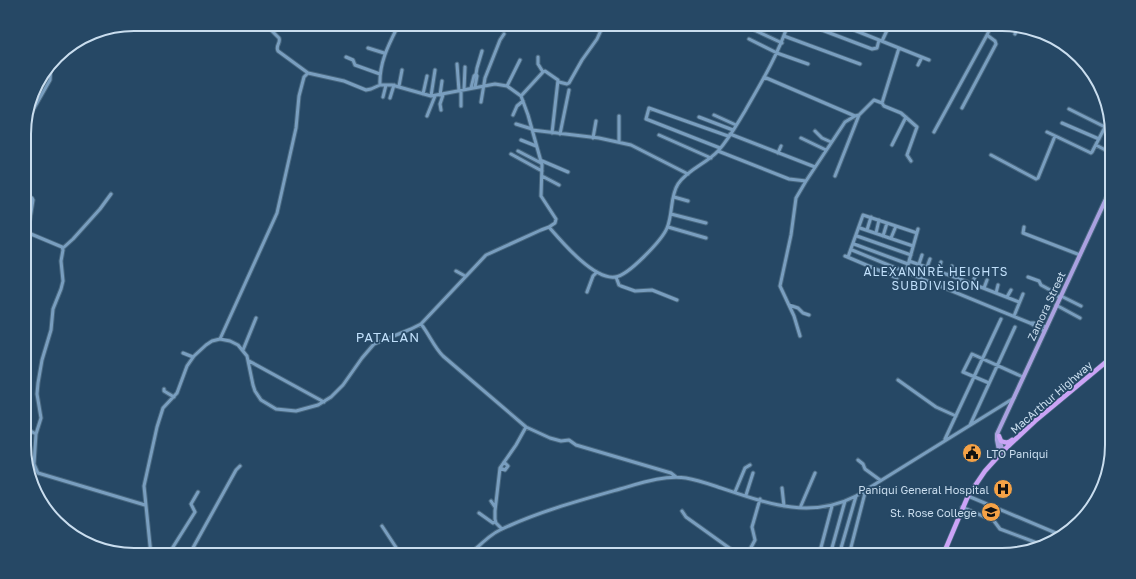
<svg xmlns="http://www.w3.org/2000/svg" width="1136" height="579" font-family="'Golos Text',sans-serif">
<rect width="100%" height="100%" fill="#264865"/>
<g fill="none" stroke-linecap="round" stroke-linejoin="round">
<g stroke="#47667e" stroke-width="5">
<path id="minor" d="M265,24L279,38C281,43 275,46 278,51L308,73
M806,24L872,49L877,48L879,40
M839,24L929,60
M750,28L782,43
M1023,29L1054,42
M1015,34L1018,28
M784,36L860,64
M749,39L777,53L808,64
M882,41L890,24
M368,48L384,53
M346,57L353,60L355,65L380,74
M538,57V64L543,72
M457,64L459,91
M918,65L922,57
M764,77L855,116
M559,82L567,84L569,83L582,60L597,39L602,28
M380,85C379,62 389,44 399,24
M399,86L402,70
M507,86L520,60
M475,87L477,76L476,74L477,68L482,51
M471,88L474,76L476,74
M464,90L465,67
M461,91V106
M423,94L427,76
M440,95L442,81
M431,96L435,70
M521,96L543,72L545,71L558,80L552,133
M383,97L386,85
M390,98L394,85
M481,102L485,78L500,40L504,34
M882,103L884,106L901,113L917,127L907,155L911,161
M962,108L996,44L995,41L987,35L992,24
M441,110L440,104L443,95
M513,115L517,106L523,101
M714,115L736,125
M427,116L435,96
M619,116V142
M699,117L733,130
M1062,123L1099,139
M516,124L532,129
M532,130L599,138L631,145L688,174
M815,131L822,138L831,142
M934,132L987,35
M1047,132L1091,153L1092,152L1105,127L1069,109
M560,134L569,90
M730,134L815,167
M659,135L711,158
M593,138L596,121
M801,138L826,150
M521,140L536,146
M892,145L906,117
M1096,145L1111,153
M720,148L646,119L649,108L728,136
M518,151L541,163
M718,151L789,179L806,181L796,198L791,235L780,286L794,316L800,336
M778,153L781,146
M511,154L542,171
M991,155L1036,179L1038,178L1055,136
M540,160L568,172
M24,161L26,152L28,125L33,110L50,80L51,65
M542,176L559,185
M835,176L859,115
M806,181L845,122L855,116L859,115L874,100L882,103L899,48
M24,195L32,198L33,200L28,231L31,234L62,247L63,250L61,261L63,281L61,289L53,309L51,330L42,360L38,383L37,394L41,418L36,434
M674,197L688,201
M671,214L706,223
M668,227L706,238
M1024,227L1023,233L1080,255
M860,228L913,246
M867,230L871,217
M876,233L879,220
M857,236L911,255
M883,236L887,223
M891,238L896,226
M854,244L908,264
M63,248L73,239L100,209L111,194
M852,250L1030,323H1034L1046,327
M845,256L897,278
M848,257L863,215L917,233
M909,261L960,279L1019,302
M919,264L922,255
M927,267L930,259
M456,271L465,276
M938,271L941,262
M906,272L918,229
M949,275L952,266
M616,277L619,285L621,286L635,291L652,290L677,300
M1028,277L1039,281L1041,285L1052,291L1060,298
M972,283L975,277
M984,288L987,280
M587,292L593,276L597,272
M956,292L963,271
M996,293L998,285
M1061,296L1081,306
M1007,297L1011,290
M789,305L798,308L803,313L809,315
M1056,305L1080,318
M1014,316L1023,294
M1030,323L1044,331
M421,324C429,334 434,347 443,356L526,427L516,445L500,468L495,511V519L496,523L502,529
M220,339L277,213L296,128L299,96L304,77L308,73L344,81L366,90L371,89L380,85H392L431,96L495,84L507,86L521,96L528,115L542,165L541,196L556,219L555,223L549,227
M243,350L256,318
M183,353L193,357
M249,361L324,402
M898,380L936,407L956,416
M989,383L963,372L972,354L1023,377
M164,389V391L174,397
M970,425L1015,327
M526,427L550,438L561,441L569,440L576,445L671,473L676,477
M25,428L36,434L34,464L38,473L145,505
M945,439L1001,319
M858,460L863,464L865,469L880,480
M500,468L505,470L508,466L504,462
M782,488L784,506
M735,492L745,468L750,465
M746,495L753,473
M968,496L1063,536
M491,501L495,507
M962,507L994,521L1000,529L1040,544
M800,508L815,473
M682,511L686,517L739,555
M479,513L493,523L495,522
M382,526L401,555
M151,555L144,486L157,427L163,408L177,393L187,366L194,356L206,345L212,341L220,339L230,341L238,345L247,356L253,385L255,391L261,400L276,409L296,411L318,405L331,397L343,385L362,358L374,344L411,329L421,324L486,255L541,230L549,227C562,242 594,280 615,277C628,276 662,240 667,228C673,214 670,196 678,184C688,169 706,164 718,151C729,139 737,124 745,111C761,83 778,55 788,24
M168,555L195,512L191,504L198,492
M189,555L236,470L240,466
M469,555C478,547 489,535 500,530C537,512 581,500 620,489C641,483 664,475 686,478C698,480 709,484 721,488C766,503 810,520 856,496L1014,398
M747,555L755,540L752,527L760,499
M819,555L832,506
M830,555L845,501
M839,555L856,496
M849,555L866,489"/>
</g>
<g stroke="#47667e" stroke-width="6">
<path id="major" d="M999,440L1003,451
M1000,455L997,440V434L1111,188"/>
</g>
<g stroke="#47667e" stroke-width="6">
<path id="highway" d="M999,436L1001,441C1006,443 1008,443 1012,440
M943,555L968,496L985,471L1003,451L1035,421L1112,357"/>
</g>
<use href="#minor" stroke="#799ebf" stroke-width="3"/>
<use href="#major" stroke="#aaa1e0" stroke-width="4"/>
<use href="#highway" stroke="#cba3f6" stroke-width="4.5"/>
</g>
<defs>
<g id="civic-disc" transform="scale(1)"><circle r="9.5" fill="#f5a246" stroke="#264865"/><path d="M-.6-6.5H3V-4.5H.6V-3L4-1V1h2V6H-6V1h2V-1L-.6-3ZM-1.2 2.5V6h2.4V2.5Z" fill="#111"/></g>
<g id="hospital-disc" transform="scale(1)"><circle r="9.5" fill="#f5a246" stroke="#264865"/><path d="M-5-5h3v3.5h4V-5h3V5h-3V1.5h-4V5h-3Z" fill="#111"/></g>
<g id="university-disc" transform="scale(1)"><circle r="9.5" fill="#f5a246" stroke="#264865"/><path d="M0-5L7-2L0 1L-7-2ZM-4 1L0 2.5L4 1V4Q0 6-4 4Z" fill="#111"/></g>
</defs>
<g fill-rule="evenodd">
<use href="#civic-disc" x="972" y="453"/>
<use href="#hospital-disc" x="1003" y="489"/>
<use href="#university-disc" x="991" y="512"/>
</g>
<g text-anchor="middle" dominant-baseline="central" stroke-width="3.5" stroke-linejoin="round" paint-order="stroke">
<g font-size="11" fill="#c9ddee" stroke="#264865">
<text transform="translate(1046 306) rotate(-65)">Zamora Street</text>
<text transform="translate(1051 397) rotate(-41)">MacArthur Highway</text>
</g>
<g font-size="11" fill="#c9ddee" stroke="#264865" text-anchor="end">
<text x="986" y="453" text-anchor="start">LTO Paniqui</text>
<text x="989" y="489">Paniqui General Hospital</text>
<text x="977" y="512">St. Rose College</text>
</g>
<g font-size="12" letter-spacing="1" fill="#c0dffa" stroke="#264865">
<text x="936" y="271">ALEXANNRÈ HEIGHTS<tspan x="936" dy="14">SUBDIVISION</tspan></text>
</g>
<g font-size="13" letter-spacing="1" fill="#c0dffa" stroke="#264865">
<text x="388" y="337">PATALAN</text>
</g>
</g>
<path d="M0 0H1136V579H0ZM134 31H1002A103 103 0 0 1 1105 134V445A103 103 0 0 1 1002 548H134A103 103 0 0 1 31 445V134A103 103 0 0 1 134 31Z" fill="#264865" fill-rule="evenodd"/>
<path fill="none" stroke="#c9ddee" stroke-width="2" d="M134 31H1002A103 103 0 0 1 1105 134V445A103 103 0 0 1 1002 548H134A103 103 0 0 1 31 445V134A103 103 0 0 1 134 31Z"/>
</svg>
